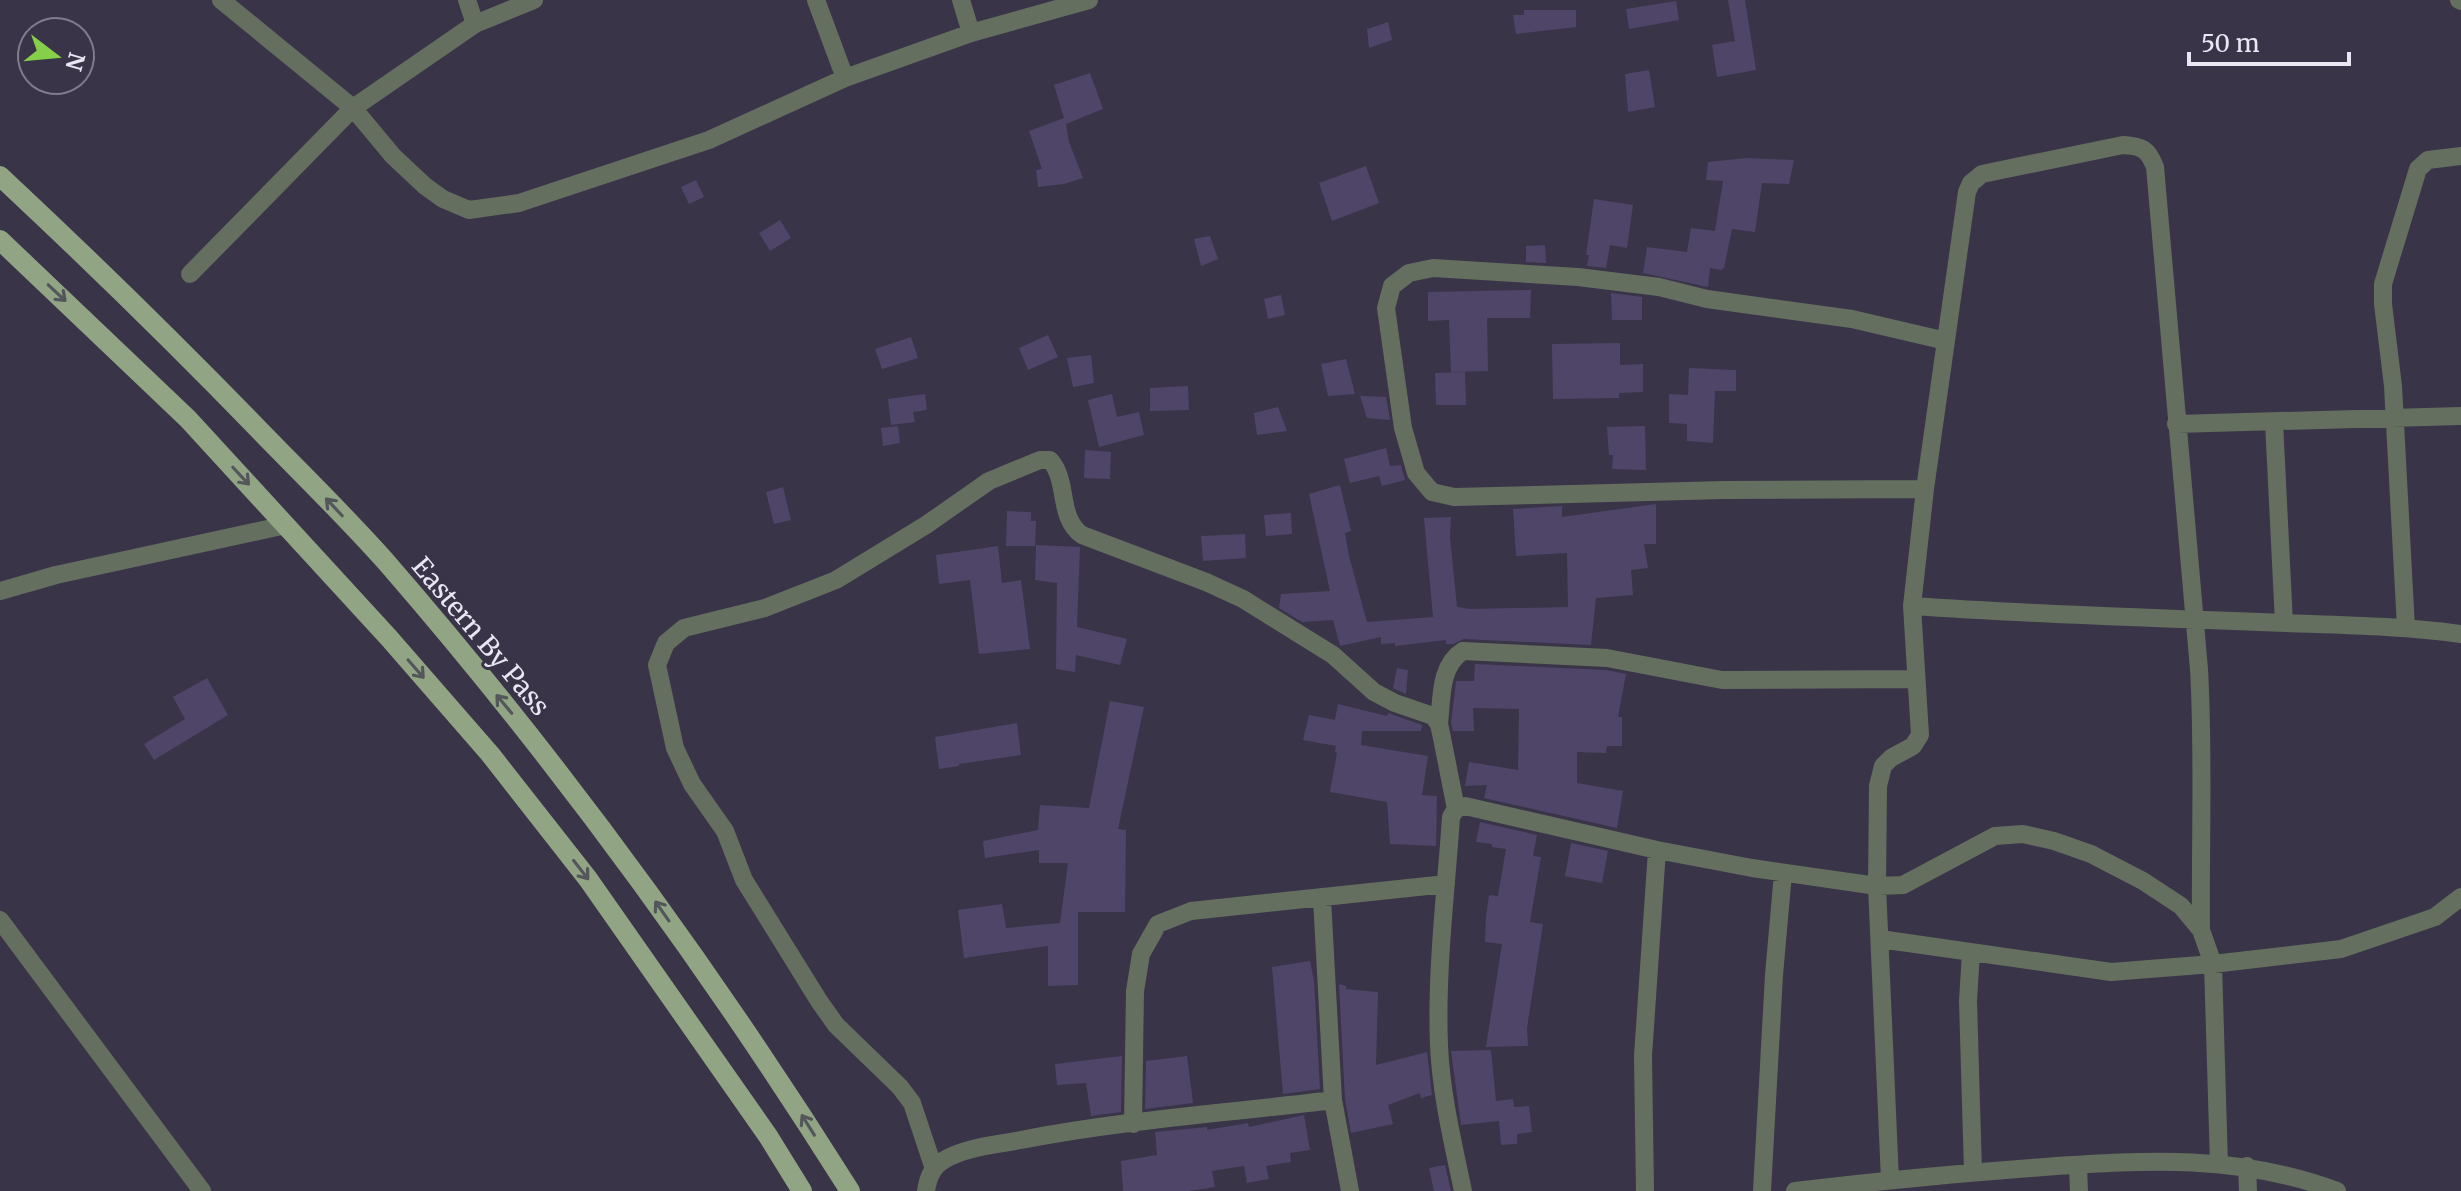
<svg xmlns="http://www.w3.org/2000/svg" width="2461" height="1191" font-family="Merriweather,serif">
<rect width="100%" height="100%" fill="#393448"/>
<path fill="#4f4569" d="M1728,0H1745L1756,70L1717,77L1712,45L1735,41Z
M1676,1L1679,20L1629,29L1626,9Z
M1524,10H1576V27L1516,34L1513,15H1524Z
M1388,22L1392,40L1369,48L1367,29Z
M1649,70L1655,107L1628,112L1625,74Z
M1090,73L1103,109L1066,124L1069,142L1083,178L1064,184L1038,187L1036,170L1042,169L1029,131L1064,118L1054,85Z
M1746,158L1794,160L1789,184L1762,183L1755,232L1732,229L1724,268L1721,270L1710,268L1708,287L1643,273L1647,247L1687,252L1691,228L1715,231L1723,181L1706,180L1708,162Z
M1366,166L1379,203L1332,221L1319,183Z
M696,180L704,197L689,204L681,187Z
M1594,199L1633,205L1627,248L1610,245L1606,268L1587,266L1589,255H1586Z
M780,220L791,238L770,251L759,233Z
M1210,236L1218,259L1201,266L1194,239Z
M1545,245L1546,263L1526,262V246Z
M1531,290L1530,318H1487L1488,371L1451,372L1449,320L1428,321V292Z
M1611,293L1642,297V320H1612Z
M1281,295L1285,315L1268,319L1264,299Z
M1048,335L1058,357L1028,370L1019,348Z
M911,337L918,358L882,369L875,349Z
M1620,343V365L1643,364V392L1619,393V398L1553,399L1552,344Z
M1091,355L1094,383L1073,387L1067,358Z
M1346,359L1355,394L1328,396L1321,364Z
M1689,368L1736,370V391H1715L1713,443L1687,441V424L1669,423V394L1688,395Z
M1465,372L1466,405H1436L1435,373Z
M1188,386L1189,410L1150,411V388Z
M925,394L927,410L913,412L915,422L891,425L888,399Z
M1112,394L1117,417L1139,412L1144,435L1099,447L1088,400Z
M1360,396L1386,397L1390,420L1367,418Z
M1278,407L1287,431L1257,435L1254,413Z
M898,426L900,443L883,446L881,428Z
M1645,426L1646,470L1612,469L1613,455H1609L1607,427Z
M1386,448L1390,466L1401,465L1405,480L1382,486L1379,476L1350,483L1344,459Z
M1085,450L1111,452L1110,479L1084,478Z
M1340,485L1351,531L1345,533L1349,556L1367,622L1433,617L1424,518L1451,517L1450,538L1457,607L1470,609L1568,607L1567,553L1516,556L1513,509L1562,506V517L1656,504V544H1644L1648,568L1631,570L1633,595L1596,598L1591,645L1464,639L1453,644H1446V640L1395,646V643L1381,644V637L1340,646L1333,620L1302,622L1279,608L1281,594L1330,591L1309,494Z
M783,487L791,520L774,524L766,492Z
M1007,511L1031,512V521H1036L1035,546H1006Z
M1291,513L1292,534L1266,536L1264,515Z
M1245,534L1246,558L1203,561L1201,536Z
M1036,545L1080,547L1077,627L1127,639L1120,665L1076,655L1075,672L1056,669L1057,583L1035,580Z
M998,546L1002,583L1021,580L1030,649L979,654L970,580L939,584L936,555Z
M1475,664L1606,670L1626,674L1618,717H1622V746H1607L1606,753L1577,752V783L1623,791L1617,828L1484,798L1487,785L1465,786L1469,762L1518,770L1519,709L1473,708L1474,731H1453L1451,723L1456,681H1474Z
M1397,668L1408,670L1406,694L1393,688Z
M207,678L228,715L154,760L144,744L185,719L173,697Z
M1110,701L1144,707L1118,829L1126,830L1125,912H1078V985L1048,986V946L964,958L958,910L1002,904L1006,928L1060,923L1068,863H1039V850L985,858L983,841L1038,830L1040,805L1089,808Z
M1338,704L1387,716L1388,713L1422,725L1421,731H1362L1361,745L1428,756L1422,795L1437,796L1436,846L1390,844L1387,802L1330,792L1337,753L1335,752L1336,746L1303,740L1309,715L1335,720Z
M1017,723L1021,755L959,764V766L939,769L935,737Z
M1480,822L1537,835L1533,856L1541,857L1530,922L1543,924L1527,1028L1528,1046L1486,1047L1502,944L1485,942L1486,916L1489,895L1498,896L1506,849L1492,847V844L1476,842Z
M1571,843L1608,851L1602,883L1565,876Z
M1310,961L1314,981L1320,1089L1283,1094L1272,967Z
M1339,984L1346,986V989L1378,992L1376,1065L1427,1052L1432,1095L1421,1098L1420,1093L1388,1105L1393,1124L1351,1133L1345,1099Z
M1491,1050L1496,1101L1513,1099L1514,1107L1529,1106L1532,1132L1517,1134V1144L1501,1145L1499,1121L1461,1125L1451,1051Z
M1122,1056L1121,1112L1091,1116L1086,1083L1057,1085L1055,1064Z
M1187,1056L1193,1103L1145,1109L1146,1061Z
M1304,1115L1310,1150L1290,1153L1291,1162L1266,1166L1269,1179L1247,1183L1244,1166L1212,1171L1215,1187L1189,1191H1123L1121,1161L1157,1155L1155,1132L1207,1127V1130L1248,1123L1249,1127Z
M1445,1165L1451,1191H1434L1429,1168Z"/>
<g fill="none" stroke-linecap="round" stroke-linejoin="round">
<path stroke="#656f5f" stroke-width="18" d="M221,0L353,108L393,156L425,186L443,199L469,210L519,203L709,140L845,78L971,33L1089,0
M816,0L845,78
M961,0L971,33
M2459,0L2461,1
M475,24L534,0
M190,274L353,108L475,24L467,0
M2274,422L2284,623
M2176,424L2461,416
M1925,489L1724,490L1454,497L1432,492L1416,473L1403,428L1386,308L1392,286L1409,273L1433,268L1578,277L1659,287L1707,299L1852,319L1946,341
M0,591L56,575L286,525
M1912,606C2028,614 2144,618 2260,622C2327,625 2395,625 2461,634
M2406,628L2393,386L2383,304V284L2418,169L2428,160L2461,156
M1439,724C1442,699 1439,666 1463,651L1607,658L1722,680L1916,679
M1322,899L1333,1100L1350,1191
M0,920L202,1191
M1880,939L2111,972L2213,964L2341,949L2435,917L2461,897
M1971,952L1968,1001L1973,1172
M1133,1124L1135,991L1141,954L1158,924L1191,911L1446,884
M2078,1165L2079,1191
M2247,1166L2248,1191
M934,1169L912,1103L900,1087L836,1025L819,1001L744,880L725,831L692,784L675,748L657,665L666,643L684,628L765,608L836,580L926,525L989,481L1040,460H1050C1069,481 1057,517 1082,535L1206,582L1243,599L1333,655L1374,692L1395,703L1433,716L1439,724L1442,738L1456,809
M1890,1180L1877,886L1878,786L1883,766L1891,758L1913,746L1920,735L1912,606L1925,489L1967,192L1971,183L1982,174L2123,145C2142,146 2148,149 2155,167L2199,669C2204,756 2200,843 2201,930
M926,1191C928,1178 932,1167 944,1160C966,1147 996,1145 1021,1140C1123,1120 1229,1113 1333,1100
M1463,1191C1453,1143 1441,1094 1439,1045C1436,969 1446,893 1451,817L1456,809L1465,806L1657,850L1752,868L1877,886L1903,885L1995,836L2023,834L2054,841L2091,854L2143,881L2181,906L2201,930L2213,964L2219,1164
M1645,1191L1643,1056L1657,850
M1762,1191L1774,975L1783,873
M1795,1191C1878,1181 1960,1173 2044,1167C2148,1160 2237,1154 2337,1191"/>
<path stroke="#91a585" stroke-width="20" d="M0,176C91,261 180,348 267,438C307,479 349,520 387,563C558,760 711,970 850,1191
M0,240L188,419L389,638L490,754L588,879L768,1136L802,1191"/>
</g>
<defs><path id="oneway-shaft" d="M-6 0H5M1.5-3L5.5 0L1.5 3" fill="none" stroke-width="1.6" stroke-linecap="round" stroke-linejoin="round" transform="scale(2)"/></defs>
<g stroke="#53565a">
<use href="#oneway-shaft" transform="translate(57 293) rotate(43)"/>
<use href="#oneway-shaft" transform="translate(241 476) rotate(47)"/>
<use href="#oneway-shaft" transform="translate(334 507) rotate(-133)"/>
<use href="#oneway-shaft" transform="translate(416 669) rotate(49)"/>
<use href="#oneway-shaft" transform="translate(504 704) rotate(-130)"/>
<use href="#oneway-shaft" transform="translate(581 870) rotate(52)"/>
<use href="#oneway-shaft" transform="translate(662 911) rotate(-125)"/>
<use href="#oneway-shaft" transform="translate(808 1125) rotate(-122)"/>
</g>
<g text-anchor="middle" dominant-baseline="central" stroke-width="6" stroke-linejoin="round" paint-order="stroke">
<g font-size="26" fill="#eae7f5" stroke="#393448">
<text transform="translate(481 636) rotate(50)">Eastern By Pass</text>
</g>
</g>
<g transform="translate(56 56) rotate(106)"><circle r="38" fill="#393448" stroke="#807c8d" stroke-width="2"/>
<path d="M0-6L14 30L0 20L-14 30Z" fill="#86cf4b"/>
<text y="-12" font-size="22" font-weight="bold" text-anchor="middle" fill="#eae7f5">N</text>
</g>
<path d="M2189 52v12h160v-12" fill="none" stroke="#eae7f5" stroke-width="4"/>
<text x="2201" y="52" font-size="24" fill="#eae7f5" stroke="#393448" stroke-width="6" paint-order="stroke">50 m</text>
</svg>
